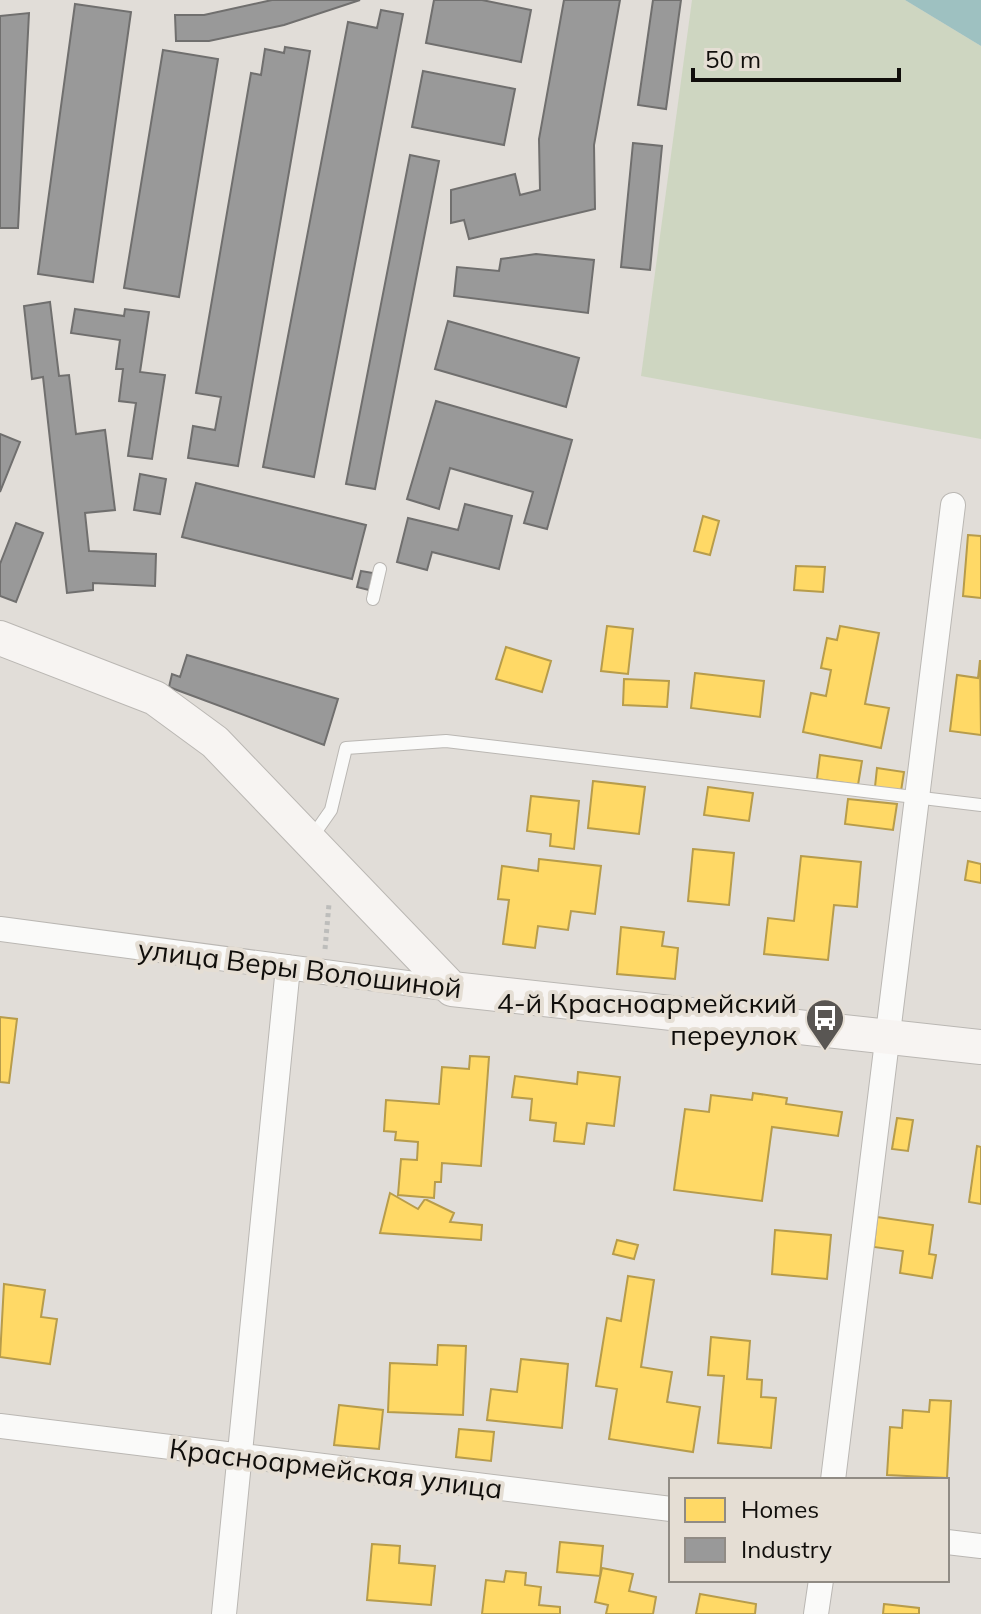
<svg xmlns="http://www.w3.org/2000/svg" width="981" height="1614" font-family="Mulish,sans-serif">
<rect width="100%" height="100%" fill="#e1ddd8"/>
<path fill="#ced6c1" d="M692,0H905L981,46V439L641,376Z"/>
<path fill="#9ec1c1" d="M905,0H981V46Z"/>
<path fill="#ffd966" stroke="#b79c4b" stroke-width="2" d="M703,516L719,521L710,555L694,551Z
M968,535L981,536V598L963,596Z
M796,566L825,567L823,592L794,590Z
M607,626L633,629L628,674L601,671Z
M840,626L879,633L865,704L889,708L881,748L803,732L811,693L826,696L831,670L821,668L827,638L837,640Z
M506,647L551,661L542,692L496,679Z
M980,660L981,735L950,731L957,675L978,678Z
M695,673L764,681L760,717L691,708Z
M624,679L669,681L667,707L623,705Z
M820,755L862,761L858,785L817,779Z
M877,768L904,772L901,791L875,787Z
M593,781L645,787L639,834L588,828Z
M708,787L753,793L749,821L704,815Z
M531,796L579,801L574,849L550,846L551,834L527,831Z
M848,799L897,804L893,830L845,824Z
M693,849L734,853L729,905L688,901Z
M801,856L861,862L857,907L834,905L828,960L764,954L768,918L794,921Z
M539,859L601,866L595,914L571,911L568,930L538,926L535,948L503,944L509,900L498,899L502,866L538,871Z
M968,861L981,864V883L965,880Z
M621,927L664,932L662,946L678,948L675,979L617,974Z
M0,1017L17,1019L9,1083L0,1082Z
M470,1056L489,1057L481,1166L442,1163L441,1182H435L434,1198L398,1195L401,1159L417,1160L418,1142L395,1140L396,1132L384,1131L386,1100L439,1104L442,1067L469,1069Z
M578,1072L620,1077L614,1126L587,1123L584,1144L554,1141L556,1123L530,1120L532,1099L512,1097L515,1076L577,1084Z
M753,1093L787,1098L786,1104L842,1112L838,1136L772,1127L762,1201L674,1190L685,1109L709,1112L711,1095L752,1100Z
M897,1118L913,1120L908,1151L892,1149Z
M977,1146L981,1147V1204L969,1202Z
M390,1193L418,1209L425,1199L454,1213L450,1222L482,1225L481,1240L380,1233Z
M877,1217L933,1225L929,1254L936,1255L932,1278L900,1273L903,1251L874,1247Z
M775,1230L831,1235L827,1279L772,1274Z
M617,1240L638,1245L634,1259L613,1254Z
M628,1276L654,1280L641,1367L672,1372L667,1402L700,1407L693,1452L609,1439L617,1389L596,1386L607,1318L621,1321Z
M4,1284L45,1290L41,1317L57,1319L50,1364L0,1357Z
M711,1337L750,1341L747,1379L762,1380L761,1397L776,1398L771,1448L718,1443L724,1376L708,1375Z
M438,1345L466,1346L463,1415L388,1412L390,1363L437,1365Z
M521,1359L568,1364L562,1428L487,1420L491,1389L517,1392Z
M930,1400L951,1401L947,1478L887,1475L890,1427L902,1428L903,1410L929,1412Z
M339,1405L383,1410L379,1449L334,1445Z
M459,1429L494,1432L491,1461L456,1457Z
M560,1542L603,1546L600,1576L557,1572Z
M372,1544L400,1546L399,1563L435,1566L431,1605L367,1600Z
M602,1568L633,1574L629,1591L656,1597L653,1614H606L608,1605L595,1602Z
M506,1571L526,1573L525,1585L541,1587L539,1605L560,1607V1614H482L486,1580L504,1582Z
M700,1594L756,1604L755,1614H696Z
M884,1604L919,1608V1614H883Z"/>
<path fill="#999" stroke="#706f6e" stroke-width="2" d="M272,0H360L284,25L209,41H176L175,15H204Z
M434,0H482L531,10L521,62L426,43Z
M564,0H620L594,145L595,209L469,239L464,220L451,223V190L515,174L520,195L540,190L539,139Z
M653,0H681L666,109L638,105Z
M75,4L131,12L93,282L38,274Z
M381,10L403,14L314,477L263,467L348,22L377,28Z
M29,13L18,228H0V16Z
M285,47L310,51L238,466L188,458L193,426L215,430L221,397L196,393L251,73L261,75L265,49L284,53Z
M163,50L218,59L179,297L124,288Z
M423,71L515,89L504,145L412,127Z
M633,143L662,146L650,270L621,267Z
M410,155L439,161L375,489L346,484Z
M536,254L594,260L588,313L454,296L457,267L499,271L501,259Z
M50,302L59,376L69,375L76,434L105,430L115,510L85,513L89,551L156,554L155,586L93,583V590L67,593L43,377L32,379L24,306Z
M75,309L124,316L125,309L149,312L140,372L165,375L152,459L128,456L136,403L119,401L123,369H116L120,340L71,333Z
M448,321L579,358L566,407L435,369Z
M436,401L572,440L547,529L524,523L533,492L450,468L439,509L407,499Z
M0,434L20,442L0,492Z
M140,474L166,479L160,514L134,510Z
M196,483L366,525L352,579L182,537Z
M465,504L512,516L499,569L432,552L427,570L397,562L408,518L458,530Z
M16,523L43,533L16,602L0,596V564Z
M361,571L373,573L369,590L357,587Z
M187,655L338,699L324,745L169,687L172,674L180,677Z"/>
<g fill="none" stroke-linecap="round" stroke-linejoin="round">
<g stroke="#bab7b3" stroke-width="14">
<path id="lane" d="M373,599L380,569
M310,840L331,810L346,748L446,741L981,805"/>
</g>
<g stroke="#bab7b3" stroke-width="26">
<path id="street" d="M0,929L452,989
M0,1426L671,1509
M833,1480L953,505
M947,1542L981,1546
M224,1614L288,967
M816,1614L821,1580"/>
</g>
<g stroke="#bab7b3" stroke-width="36">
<path id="secondary" d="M0,638L155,698L215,742L452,989L981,1047"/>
</g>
<path stroke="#bdbdbb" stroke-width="5" stroke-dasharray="4 4" stroke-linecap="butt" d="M325,949L329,904"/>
<use href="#lane" stroke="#fafaf9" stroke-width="12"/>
<use href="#street" stroke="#fafaf9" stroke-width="24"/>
<use href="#secondary" stroke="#f7f4f2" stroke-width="34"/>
</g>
<defs>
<g id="bus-pin" transform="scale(2)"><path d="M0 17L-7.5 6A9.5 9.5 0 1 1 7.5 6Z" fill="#595653" stroke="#e5ded4"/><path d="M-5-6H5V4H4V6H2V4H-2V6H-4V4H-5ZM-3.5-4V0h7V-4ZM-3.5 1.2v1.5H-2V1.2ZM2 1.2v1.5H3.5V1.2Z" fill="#fff"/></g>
</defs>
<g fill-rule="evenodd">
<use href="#bus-pin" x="825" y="1018"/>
</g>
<g text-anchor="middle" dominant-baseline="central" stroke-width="8" stroke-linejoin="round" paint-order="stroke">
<g font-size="28" fill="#100e0b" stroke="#e5ded4">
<text transform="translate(300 968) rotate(7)">улица Веры Волошиной</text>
<text transform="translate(336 1468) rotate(7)">Красноармейская улица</text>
</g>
<g font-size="28" fill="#100e0b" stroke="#e5ded4" text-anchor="end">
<text x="797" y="1002">4-й Красноармейский<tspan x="797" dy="32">переулок</tspan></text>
</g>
</g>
<rect x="669" y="1478" width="280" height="104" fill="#e5ded4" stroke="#908b84" stroke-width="2"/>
<rect x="685" y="1498" width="40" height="24" fill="#ffd966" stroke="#908b84" stroke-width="2"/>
<text x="741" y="1518" font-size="24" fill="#100e0b">Homes</text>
<rect x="685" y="1538" width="40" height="24" fill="#999999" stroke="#908b84" stroke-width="2"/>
<text x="741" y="1558" font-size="24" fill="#100e0b">Industry</text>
<path d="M693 68v12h206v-12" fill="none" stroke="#100e0b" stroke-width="4"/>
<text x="705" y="68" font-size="24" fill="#100e0b" stroke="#e5ded4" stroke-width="6" paint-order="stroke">50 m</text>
</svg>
